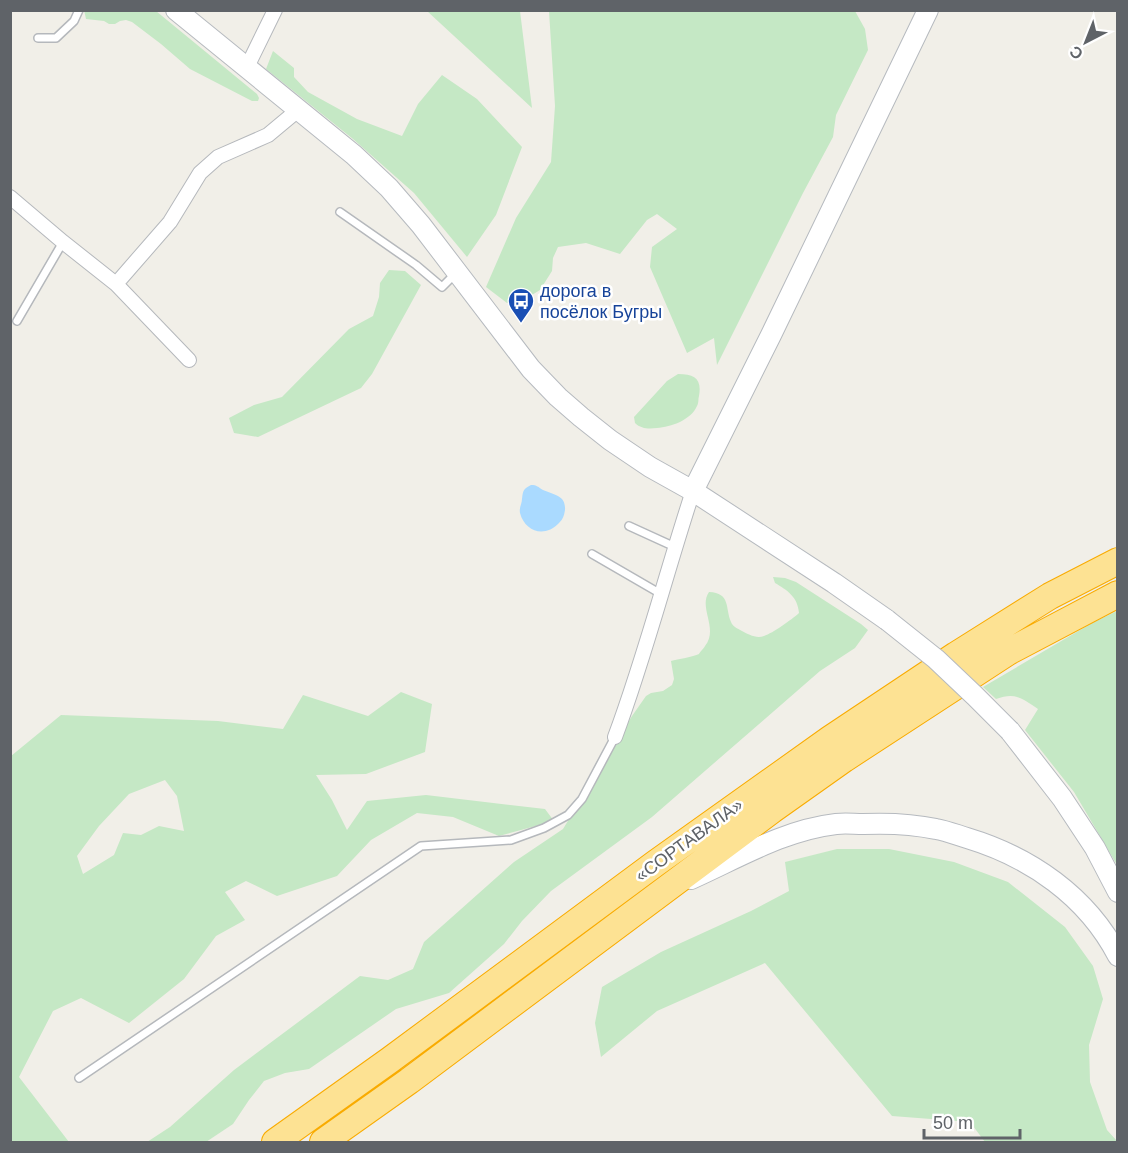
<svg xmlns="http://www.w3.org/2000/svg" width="1128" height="1153" font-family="Helvetica,sans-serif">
<rect width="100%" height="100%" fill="#f1efe8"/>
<path fill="#c5e8c5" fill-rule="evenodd" d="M84,10L156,11L257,94L259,98L258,101H252L190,69L161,44L132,22L126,20L120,21L115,24H109L104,21L86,19Z
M427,11H520L532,108Z
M549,11H855L865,29L868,50L836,115L833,137L803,193L717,365L714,338L687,353L650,267L652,247L677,229L657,214L647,220L620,254L586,243L558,247L553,258L552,271L540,290L522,301L507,303L486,287L516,218L551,162L555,106Z
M273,51L294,68V77L308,92L357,119L402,136L418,104L442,75L477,99L522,147L496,215L467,257L414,193L353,139L266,69Z
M389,270L405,271L421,285L372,374L361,388L258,437L234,433L229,418L254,405L282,397L349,329L373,316L379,297L380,283Z
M678,374C695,374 702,379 699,396C698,399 699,403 697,406C691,420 671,427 657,428C649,429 641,429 635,423L634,417L667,381Z
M773,577L785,578L796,582L861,624L868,630L855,648L820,671L652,817L551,891L522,921L504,944L449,993L396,1009L309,1069L285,1073L264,1081L249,1100L233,1124L206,1142H147L170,1127L234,1070L360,976L388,980L413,969L424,942L514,862L563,829L632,716L646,696L651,693L663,691L672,685L674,679L671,661C678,659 693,657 699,654C699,653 705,647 705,646C719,628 698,608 709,592C731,593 725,608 731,622C733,627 737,628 742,631C748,634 756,639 764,636C773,633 791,620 799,613C798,597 787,590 775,583Z
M1117,611V865L1074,792L1025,730L1038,709C1022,698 1015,692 996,699L983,687L1092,623Z
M401,692L432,704L425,752L366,774L316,775L332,800L347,830L367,801L426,795L545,809L554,821L499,836L453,817L417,813L371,840L337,876L277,896L246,881L225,892L245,920L216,936L184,979L129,1023L81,998L53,1011L19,1077L69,1142H11V756L61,715L218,721L283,729L303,695L368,716ZM165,780L177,796L184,831L159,826L141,835L123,833L114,855L83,874L77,856L99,826L129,794Z
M837,849H889L954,862L1008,882L1065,927L1093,966L1103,999L1089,1045L1090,1082L1107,1130L1117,1141V1142H985L970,1122L892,1116L765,963L657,1011L601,1057L595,1023L602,987L661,952L751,911L789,891L785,862Z"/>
<path fill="#aadaff" d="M531,485C537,485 538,487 543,490C554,495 566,495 565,510C564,516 563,519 559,523C545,538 525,532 520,513C519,507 522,504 522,499C523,491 523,489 531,485Z"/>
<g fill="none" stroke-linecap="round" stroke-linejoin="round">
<g stroke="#b5b8bc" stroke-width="10">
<path id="lane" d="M38,38H56L74,21L79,10
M340,212L416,265L442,287L455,274
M17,321L63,242
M629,526L675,547
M592,554L661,594
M79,1078L421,846L511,840L544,828L568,815L582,799L615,737"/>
</g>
<g stroke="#b5b8bc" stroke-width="16">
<path id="street" d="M247,67L275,10
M10,197L63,242L116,284L189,360
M116,284L170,222L200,173L218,157L268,135L298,110
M615,737C645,657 666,573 693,491"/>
</g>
<g stroke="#b6babf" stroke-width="22">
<path id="secondary" d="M176,10L354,155L389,188L421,225L531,369L558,397L581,417L610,440L650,467L693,491L834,583L887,620
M693,491L771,335L928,10
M1010,731L1062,798L1095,848L1118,892
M691,879C738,858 784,830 836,824C845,823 854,824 863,824C888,823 913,824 936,829C947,831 957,835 967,838C1030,857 1087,896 1118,956"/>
</g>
<g stroke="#f9ab00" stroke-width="28">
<path id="highway" d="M275,1142L390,1060L656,863L830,739L956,655L1050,596L1118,561
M323,1142L409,1081L772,810L844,759L1008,652L1118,594"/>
</g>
<use href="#lane" stroke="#fff" stroke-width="7"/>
<use href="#street" stroke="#fff" stroke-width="14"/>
<use href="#secondary" stroke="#fff" stroke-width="20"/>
<use href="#highway" stroke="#fde293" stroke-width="26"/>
<g stroke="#b6babf" stroke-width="22" stroke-linecap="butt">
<path id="secondary-bridge" d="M887,620L936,659L975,696L1010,731"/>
</g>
<use href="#secondary-bridge" stroke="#fff" stroke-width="20"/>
</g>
<defs>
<g id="bus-pin" transform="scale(1.35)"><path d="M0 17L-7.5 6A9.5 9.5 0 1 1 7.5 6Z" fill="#1a4fb4" stroke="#fff"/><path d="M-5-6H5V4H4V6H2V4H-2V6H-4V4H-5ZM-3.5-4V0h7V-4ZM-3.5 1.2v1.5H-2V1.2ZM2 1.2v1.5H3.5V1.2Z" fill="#fff"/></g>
</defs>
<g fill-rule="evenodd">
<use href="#bus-pin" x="521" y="301"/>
</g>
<g text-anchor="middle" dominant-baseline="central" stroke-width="5" stroke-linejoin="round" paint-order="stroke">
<g font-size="18" fill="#164399" stroke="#fff" text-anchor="start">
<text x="540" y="291">дорога в<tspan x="540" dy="21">посёлок Бугры</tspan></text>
</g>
<g font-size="18" fill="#5f6368" stroke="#fff">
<text transform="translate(689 840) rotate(-36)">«СОРТАВАЛА»</text>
</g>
</g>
<rect width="1128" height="1153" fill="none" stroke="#5f6368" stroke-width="24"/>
<g transform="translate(1086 42) rotate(222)" stroke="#ffffff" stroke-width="4.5" paint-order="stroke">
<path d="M0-4.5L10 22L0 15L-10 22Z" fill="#5f6368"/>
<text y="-9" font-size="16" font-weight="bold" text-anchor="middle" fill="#5f6368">С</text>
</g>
<path d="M924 1129v9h96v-9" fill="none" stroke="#5f6368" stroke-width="3"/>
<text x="933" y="1129" font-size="18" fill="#5f6368" stroke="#ffffff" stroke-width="4.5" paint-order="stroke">50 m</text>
</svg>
